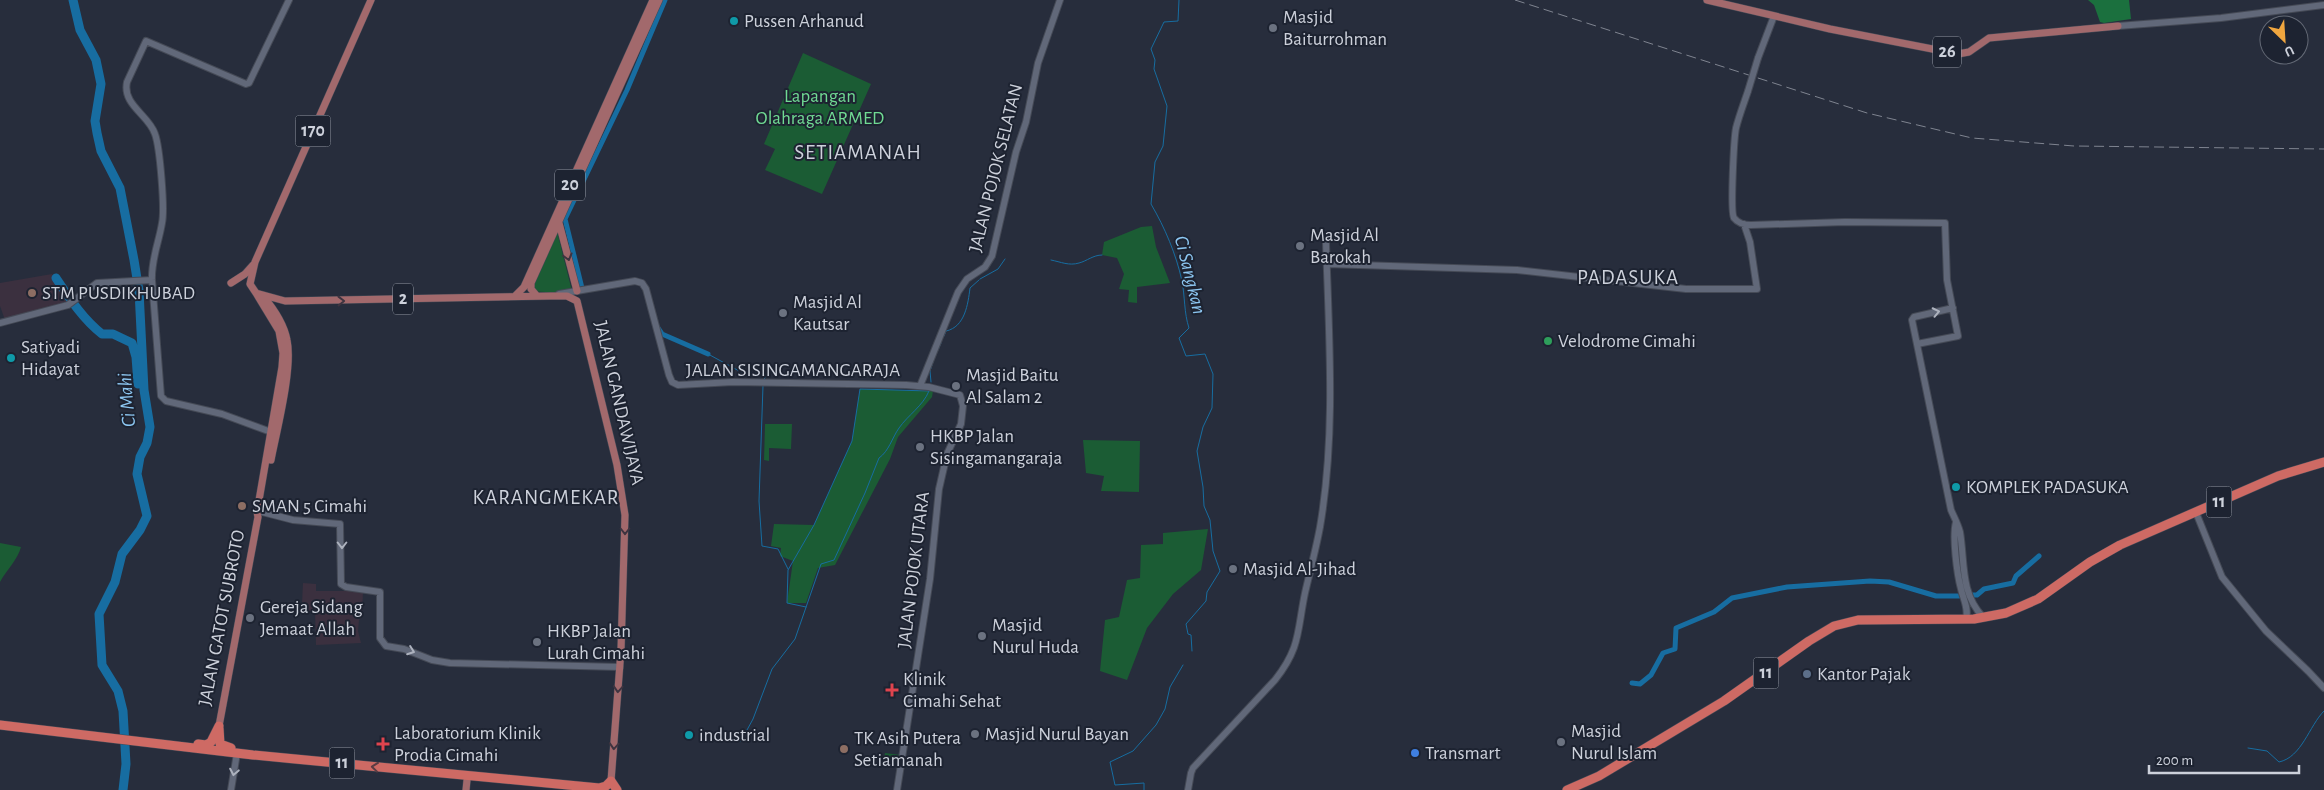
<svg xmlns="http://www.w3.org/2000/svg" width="2324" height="790" font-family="'Alegreya Sans',sans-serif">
<rect width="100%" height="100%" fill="#272d3c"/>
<path fill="#3b303f" d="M52,274L70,303L5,320L0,306V283Z
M303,583L316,584V591H363L362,617L359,620L358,631L361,643L316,645L315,611H299L302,603Z"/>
<path fill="#1b5c34" d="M803,53L871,84L822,194L765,170L775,149L764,144Z
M1152,226L1156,247L1170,283L1137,287V303L1128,302L1129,290L1119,289L1124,274L1117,258L1102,255L1104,242L1141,227Z
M557,231L572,291L561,293L528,291Z
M860,389L933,391L932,397L898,437L890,459L835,565L818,568L806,603H787L793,561L780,556L781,548L771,546L774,524L814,525L852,441Z
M765,424H792L791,449L769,448V461L764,460Z
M1083,440L1140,441L1139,492L1101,491L1104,476L1086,473Z
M1208,529L1201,570L1173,594L1147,628L1127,680L1100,671L1105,620L1119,617L1127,580L1140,578L1141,545L1163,544V533Z
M0,543L21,547C18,559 6,571 0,582Z
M885,753L901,755L900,765L883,763Z"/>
<path fill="#1b703e" d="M2088,0H2129L2131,19L2104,23L2100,22L2094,5Z"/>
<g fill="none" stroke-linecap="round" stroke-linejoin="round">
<path stroke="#176da1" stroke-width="1" d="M1179,0L1178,21L1164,22L1151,49L1155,60L1154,69L1167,106L1163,146L1155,162L1151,204C1165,228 1176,254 1182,281C1185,297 1184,313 1189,328L1179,338L1186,356L1205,354L1213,374L1212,408L1203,427L1197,451L1203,487L1204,506L1210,520L1213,551L1220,571L1207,592L1206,601L1186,624L1188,634L1191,635L1192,651
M1051,260C1061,262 1069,266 1079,263C1087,261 1093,255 1102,255
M980,279L998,269L1005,259
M944,336L946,331C965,327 968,304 970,288L979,280
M938,350L941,343
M708,354L741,372L766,374L764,380
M931,382L930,371L935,356
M763,386L759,501L762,546L778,549L788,569
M806,607L787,603L788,570L814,525L852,441L860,389L929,391
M741,741L753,719L772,669L795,639L821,564L834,560L865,493L879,458C889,451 892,438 899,428C908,415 923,406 929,391
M2248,748L2267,751L2279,762C2302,757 2309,726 2324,711
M1144,790V783L1115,785L1110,762L1133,751L1156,725L1165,709L1170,687L1183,665"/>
<path stroke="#176da1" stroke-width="5" d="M582,288L565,219L627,90L665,0
M658,328L662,334L708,354
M1972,595H1977L1984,589L2013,583L2016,576L2039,556
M1632,683L1640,684L1651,675L1663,653L1675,649L1676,628L1714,612L1732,598L1787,587L1870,581L1889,582L1936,596H1959"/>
<path stroke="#176da1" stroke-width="9" d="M73,0L80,30L96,60L101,84L95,121L97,133L101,151L120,188L134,260L139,291L144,390L150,427L147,443L140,457L137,474L147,516L140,530L122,554L115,582L99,614L102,665L118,691L123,711L126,764L123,790
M56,278C70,299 83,319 102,334H113L132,343L136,357L138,384"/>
<g stroke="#454a56" stroke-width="8">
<path id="secondary" d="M2118,26L2221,18L2324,5
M1758,58L1774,16
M1748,91C1744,103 1739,116 1736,128C1734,138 1730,212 1734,218C1738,223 1745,225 1751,225L1845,222L1945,223L1947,280L1958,336L1917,344
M1327,264L1517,270L1686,289H1757L1750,242L1744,224
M559,294L635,281L642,283L646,289L669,375L672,382L678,385L733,382L906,385L929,387L960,395L963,406L961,424L947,454L939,489L930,579L897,790
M1953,308L1914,317L1912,320L1951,510C1954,517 1958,524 1960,532C1965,562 1960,593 1983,617
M0,323L68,305L97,283L152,280
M920,386L958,292L967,279L985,267L992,256L1016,152L1026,122L1038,63L1060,0
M271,432L222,414L166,401L161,396L152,280C151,260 159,242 162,223C165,209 160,148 155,134C149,115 122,105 127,82L146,41L246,84L249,83L289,0
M262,512L293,520L340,524L341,584L346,587L380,592V638L386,646L404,649L432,660L450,663L620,667
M2197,515L2222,577L2266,631L2308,671L2324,688
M1956,522C1952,536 1957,574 1961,589C1963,599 1969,608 1966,619
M231,790L237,753
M1188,790L1191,773L1193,768L1275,680C1301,647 1297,631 1305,593C1310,571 1316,549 1320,527C1336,434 1329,337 1326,243"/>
</g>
<g stroke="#454a56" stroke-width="8">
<path id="primary" d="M371,0L255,262L250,284L256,293L285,301L551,296H567L577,301L617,465L625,515L621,650L611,781
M1707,0L1830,29L1958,54L1969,52L1989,38L2118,26
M559,223L577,291
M231,283L245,274L253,265
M263,296C274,309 284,324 287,340C293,368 277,429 271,460
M515,296L524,287L653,0
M537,296L531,289V283L659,0
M219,726L258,517L257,512L282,367L283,353L279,331L256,293
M466,790L467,780"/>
</g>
<g stroke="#454a56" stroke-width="10">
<path id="highway" d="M0,725L253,755L599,788L606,786L611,781L617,790
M219,728L220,744L231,748
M198,744L206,745L211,742L219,726
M1567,790L1599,776L1724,701L1809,641L1834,626L1858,620L1974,619L2006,613L2038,599L2090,562L2120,545L2278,476L2324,462"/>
</g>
<use href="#secondary" stroke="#616879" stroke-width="6"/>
<use href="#primary" stroke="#a2696c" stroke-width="7"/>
<use href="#highway" stroke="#ce6a64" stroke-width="9"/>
<path stroke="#7f8490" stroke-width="1" stroke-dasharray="10 5" stroke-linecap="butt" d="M1515,0L1867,113L1972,138L2074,146L2324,149"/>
<g stroke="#454a56" stroke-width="8" stroke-linecap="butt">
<path id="secondary-bridge" d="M1748,91L1758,58"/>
</g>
<use href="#secondary-bridge" stroke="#616879" stroke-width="6"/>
</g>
<defs><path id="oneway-chevron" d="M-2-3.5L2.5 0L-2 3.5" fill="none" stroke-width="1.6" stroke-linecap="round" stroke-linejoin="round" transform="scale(1.25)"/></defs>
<g stroke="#3e3440">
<use href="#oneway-chevron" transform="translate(568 257) rotate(75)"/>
<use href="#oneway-chevron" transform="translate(341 301) rotate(-1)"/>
<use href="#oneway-chevron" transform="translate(625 531) rotate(90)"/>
<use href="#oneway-chevron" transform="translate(618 689) rotate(94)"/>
<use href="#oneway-chevron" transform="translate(614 746) rotate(94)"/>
</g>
<g stroke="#adb2be">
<use href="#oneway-chevron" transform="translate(1936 312) rotate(-12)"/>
<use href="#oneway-chevron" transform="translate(342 545) rotate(90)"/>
<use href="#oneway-chevron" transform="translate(411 651) rotate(20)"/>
<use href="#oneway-chevron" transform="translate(234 772) rotate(101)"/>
</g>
<use stroke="#5b3c43" href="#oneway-chevron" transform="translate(375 767) rotate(-174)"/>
<g fill="#0f9aa8" stroke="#1d2331" stroke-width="2">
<circle cx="734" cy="21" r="5"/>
<circle cx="11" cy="358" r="5"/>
<circle cx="1956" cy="487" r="5"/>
<circle cx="689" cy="735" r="5"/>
</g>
<g fill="#6b7280" stroke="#1d2331" stroke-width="2">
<circle cx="1273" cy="28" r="5"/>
<circle cx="1300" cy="246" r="5"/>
<circle cx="783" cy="313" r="5"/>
<circle cx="956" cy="386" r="5"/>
<circle cx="920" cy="447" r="5"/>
<circle cx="1233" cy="569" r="5"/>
<circle cx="250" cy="618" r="5"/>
<circle cx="982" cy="636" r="5"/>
<circle cx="537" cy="642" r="5"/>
<circle cx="975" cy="734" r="5"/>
<circle cx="1561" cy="742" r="5"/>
</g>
<g fill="#8d6e63" stroke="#1d2331" stroke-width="2">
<circle cx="32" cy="293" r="5"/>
<circle cx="242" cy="506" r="5"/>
<circle cx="844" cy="749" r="5"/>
</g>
<circle fill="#2e9e5b" stroke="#1d2331" stroke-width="2" cx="1548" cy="341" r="5"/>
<circle fill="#5c6f8a" stroke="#1d2331" stroke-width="2" cx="1807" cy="674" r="5"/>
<g fill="#e0444e" stroke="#1d2331" stroke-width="2">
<path d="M889.5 682.5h5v5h5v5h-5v5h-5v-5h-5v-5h5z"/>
<path d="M380.5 736.5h5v5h5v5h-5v5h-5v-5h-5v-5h5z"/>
</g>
<circle fill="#3f7fe0" stroke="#1d2331" stroke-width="2" cx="1415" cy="753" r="5"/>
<g text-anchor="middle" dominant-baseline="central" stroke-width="4" stroke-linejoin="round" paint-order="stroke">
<g fill="#1d2331" stroke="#989da8" stroke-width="1">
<rect x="1933" y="36.5" width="28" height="31" rx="4"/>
<rect x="295.5" y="115.5" width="35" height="31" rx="4"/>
<rect x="555" y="169.5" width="30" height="31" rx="4"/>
<rect x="393" y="283.5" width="20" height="31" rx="4"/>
<rect x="2206.5" y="486.5" width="25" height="31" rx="4"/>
<rect x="1753.5" y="657.5" width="25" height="31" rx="4"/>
<rect x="329.5" y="747.5" width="25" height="31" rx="4"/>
</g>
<g font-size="18" font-weight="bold" fill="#cdd1db">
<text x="1947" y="52">26</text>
<text x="313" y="131">170</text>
<text x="570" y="185">20</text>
<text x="403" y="299">2</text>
<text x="2219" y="502">11</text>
<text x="1766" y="673">11</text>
<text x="342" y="763">11</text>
</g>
<g font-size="19" fill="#cdd1db" stroke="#1d2331" text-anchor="start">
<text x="1283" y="17">Masjid<tspan x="1283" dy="22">Baiturrohman</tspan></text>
<text x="744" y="21">Pussen Arhanud</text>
<text x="1310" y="235">Masjid Al<tspan x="1310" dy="22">Barokah</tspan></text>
<text x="42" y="293">STM PUSDIKHUBAD</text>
<text x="793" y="302">Masjid Al<tspan x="793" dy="22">Kautsar</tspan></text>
<text x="1558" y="341">Velodrome Cimahi</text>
<text x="21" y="347">Satiyadi<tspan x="21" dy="22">Hidayat</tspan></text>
<text x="966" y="375">Masjid Baitu<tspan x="966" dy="22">Al Salam 2</tspan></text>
<text x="930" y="436">HKBP Jalan<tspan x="930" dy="22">Sisingamangaraja</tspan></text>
<text x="1966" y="487">KOMPLEK PADASUKA</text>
<text x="252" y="506">SMAN 5 Cimahi</text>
<text x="1243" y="569">Masjid Al-Jihad</text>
<text x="260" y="607">Gereja Sidang<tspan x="260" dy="22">Jemaat Allah</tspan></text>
<text x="992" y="625">Masjid<tspan x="992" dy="22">Nurul Huda</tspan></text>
<text x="547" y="631">HKBP Jalan<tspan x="547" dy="22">Lurah Cimahi</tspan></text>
<text x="1817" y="674">Kantor Pajak</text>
<text x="903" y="679">Klinik<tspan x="903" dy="22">Cimahi Sehat</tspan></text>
<text x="1571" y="731">Masjid<tspan x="1571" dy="22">Nurul Islam</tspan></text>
<text x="394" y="733">Laboratorium Klinik<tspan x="394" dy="22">Prodia Cimahi</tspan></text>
<text x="985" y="734">Masjid Nurul Bayan</text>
<text x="699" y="735">industrial</text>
<text x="854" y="738">TK Asih Putera<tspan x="854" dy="22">Setiamanah</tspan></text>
<text x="1425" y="753">Transmart</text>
</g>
<g font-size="19" fill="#70da93" stroke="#1d2331">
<text x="820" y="96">Lapangan<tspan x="820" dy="22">Olahraga ARMED</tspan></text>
</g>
<g font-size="19" fill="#cdd1db" stroke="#1d2331">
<text transform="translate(996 168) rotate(-76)">JALAN POJOK SELATAN</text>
<text x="793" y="370">JALAN SISINGAMANGARAJA</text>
<text transform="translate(619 403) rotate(77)">JALAN GANDAWIJAYA</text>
<text transform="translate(914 570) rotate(-83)">JALAN POJOK UTARA</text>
<text transform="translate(222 618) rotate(-79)">JALAN GATOT SUBROTO</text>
</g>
<g font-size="20" font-style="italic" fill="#8cc6f1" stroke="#1d2331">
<text transform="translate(1190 275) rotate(76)">Ci Sangkan</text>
<text transform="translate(127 400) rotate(-95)">Ci Mahi</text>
</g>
<g font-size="21" letter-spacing="1" fill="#cdd1db" stroke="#1d2331">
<text x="858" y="152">SETIAMANAH</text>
<text x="1628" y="277">PADASUKA</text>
<text x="546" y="497">KARANGMEKAR</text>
</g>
</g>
<g transform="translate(2284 40) rotate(155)"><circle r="24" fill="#1d2331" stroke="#636975"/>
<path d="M0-4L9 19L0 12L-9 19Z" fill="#f0a63f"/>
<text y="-8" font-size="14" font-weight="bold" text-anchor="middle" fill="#cdd1db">U</text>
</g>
<path d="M2149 765v8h150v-8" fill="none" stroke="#cdd1db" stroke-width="2.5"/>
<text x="2156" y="765" font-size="15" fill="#cdd1db" stroke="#1d2331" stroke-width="4" paint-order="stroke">200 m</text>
</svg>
